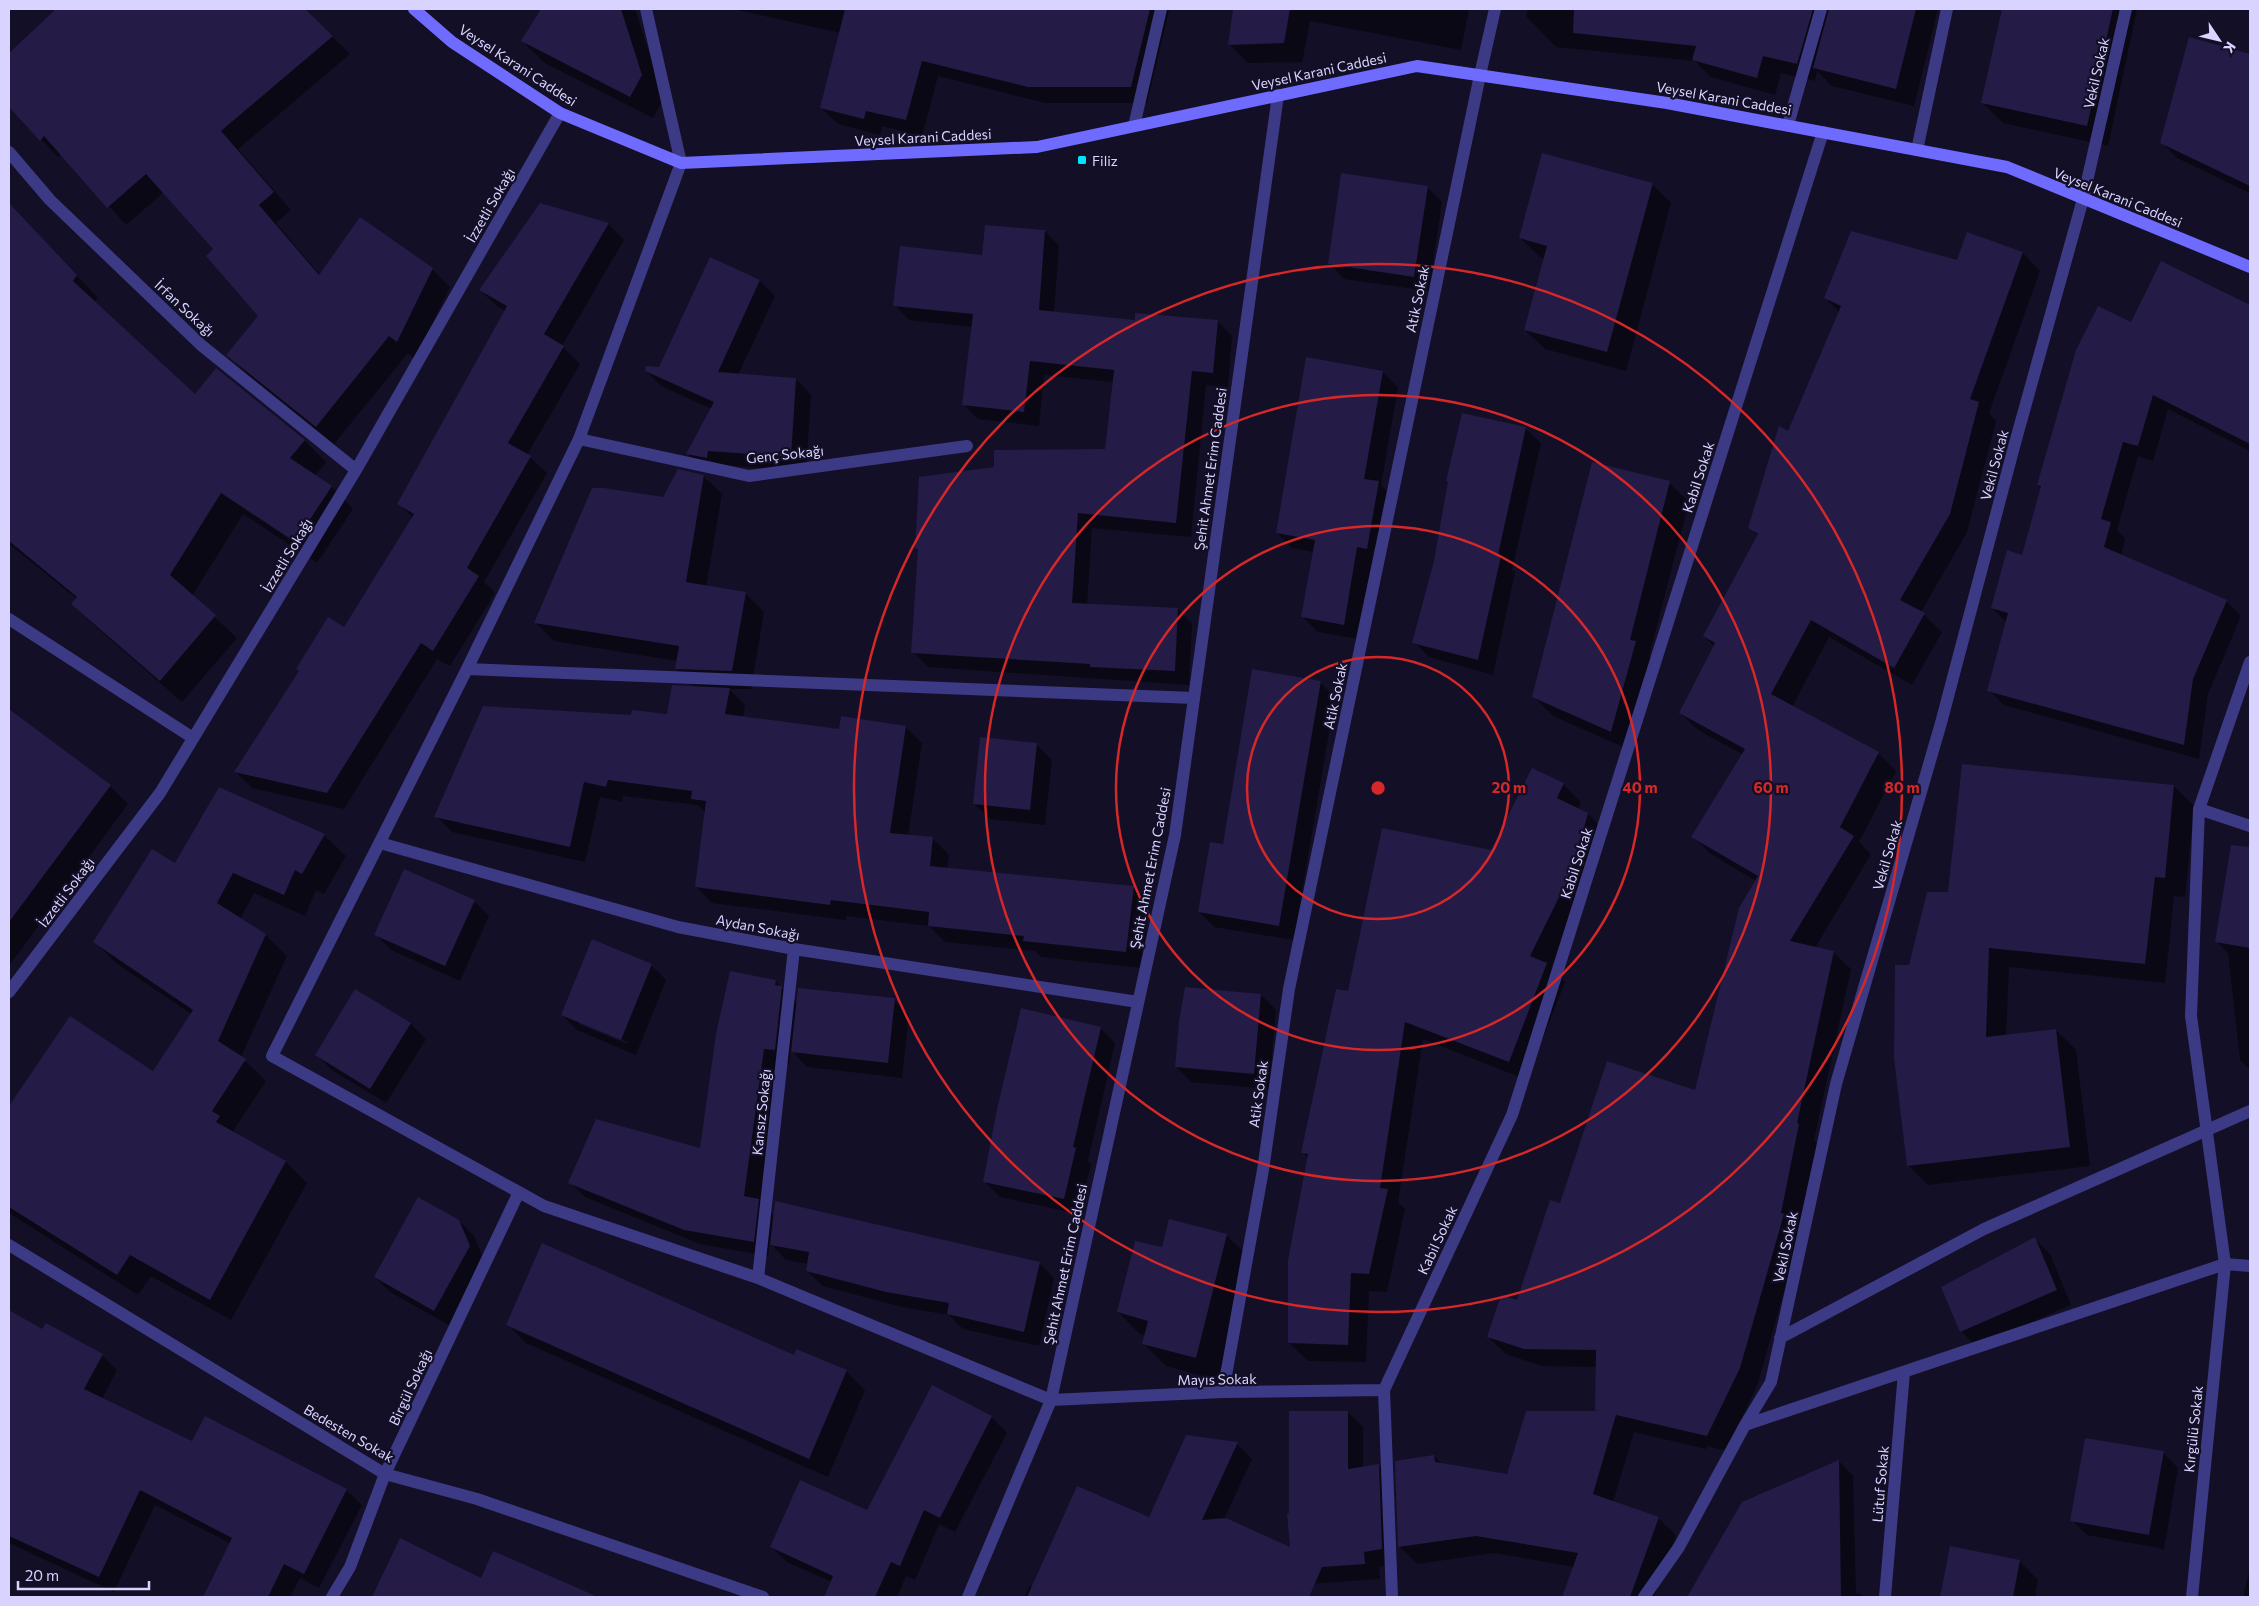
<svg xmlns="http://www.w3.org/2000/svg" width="2259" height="1606" font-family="Commissioner,sans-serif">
<rect width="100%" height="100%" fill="#130f26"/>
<path fill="#0007" fill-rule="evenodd" d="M58,9H304L350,54L238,149L291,210L276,223L321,276L432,269L450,287L415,359L408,353L334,444L246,373L228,355L260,316L214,249L164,192L126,225L62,154L58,157L9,105V55Z
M542,9H635L664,98L653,118L545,63L522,41Z
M733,9H1167L1169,11L1147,103H1045L938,76L922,136L882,126L880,135L838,124L821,108L841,33Z
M1235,9H1469L1461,50L1310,21L1302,62L1248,63L1229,44Z
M1528,9H1938L1914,106L1832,86L1817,71L1815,81L1781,73L1775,95L1711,77L1695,61L1556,47L1526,16Z
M2003,9H2137L2108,146L2003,123L1983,103Z
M2190,38L2250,56V193L2177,158L2162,143Z
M1652,184L1671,203L1626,371L1545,349L1525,330L1545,259L1540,257L1520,238Z
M1427,187L1442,202L1429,291L1344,279L1329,263Z
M9,218L15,224L43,240L98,298L94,302L195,396L304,440L326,462L315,476L332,487L353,509L317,563L243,514L192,596L237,638L182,702L94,625L72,604L77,599L9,544Z
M608,224L624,240L562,346L580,364L527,455L547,473L484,582L495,593L450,666L437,659L344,809L252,788L236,772L345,629L413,518L398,503L506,311L497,306L480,290Z
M1045,231L1059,246L1054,312L1136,321H1217L1232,336L1228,387L1206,385L1191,537L1092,528L1087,605L1178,609L1192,624L1189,685L928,667L913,652L919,551L916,548L1106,451L1113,382L1044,375L1039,426L978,419L964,405L973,327L909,320L895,305L983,257Z
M1968,234L2023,253L2040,271L1989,413L1996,421L1967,532L1921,612L1942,632L1912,685L1829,637L1792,707L1878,753L1896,771L1859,842L1871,854L1815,948L1833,952L1851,969L1814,1140L1817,1143L1799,1231L1801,1232L1757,1386L1726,1451L1707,1446L1706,1449L1634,1432L1613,1502L1658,1518L1676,1535L1654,1597H1563L1574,1567L1494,1553L1417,1564L1399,1546L1434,1456L1442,1464L1508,1476L1599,1412L1596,1409L1597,1367L1542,1366L1506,1354L1488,1337L1518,1302L1560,1205L1696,1092L1756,881L1711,854L1693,837L1742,754L1698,730L1680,713L1715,647L1704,636L1758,536L1749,527L1840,313L1825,298L1958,261Z
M711,258L760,281L775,296L738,375L796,379L811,395L806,471L723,465L703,469L688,454L712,409L661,386L646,371L660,368Z
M2162,262L2250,306V451L2168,409L2153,461L2138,456L2117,530L2125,538L2121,556L2226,601L2241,616L2208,694L2199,759L2004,705L1989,690L2007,623L1992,608L2023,556L2041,488L2038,485L2131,323Z
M1383,372L1398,387L1381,485L1393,498L1359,639L1318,632L1303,617L1314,552L1292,548L1277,533Z
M1525,428L1541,443L1512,570L1515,572L1493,675L1429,657L1414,642Z
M703,476L722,494L706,587L745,593L764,612L751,689H729L745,705L743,717L840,730L906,727L922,743L908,836L933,839L949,855L947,869L1133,887L1149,903L1142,968L1041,957L1035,951L945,942L929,926L846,916V920L712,903L696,887L706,813L698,805L623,796L622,802L600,797L585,862L452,832L436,816L632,716H668L695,687L676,669L677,661L554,641L536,623L664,498Z
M1669,483L1689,502L1649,656L1655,662L1630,750L1553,716L1534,697Z
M1320,682L1335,697L1294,940L1214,927L1199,912Z
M9,710L110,786L128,804L9,966Z
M1037,745L1052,760L1045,825L990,819L974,804Z
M1963,765L2174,786L2194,806L2185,897L2174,896L2165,983L2009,967L2006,1036L2056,1030L2076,1050L2090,1166L1928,1185L1908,1165L1910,967L1949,893Z
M1563,784L1581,802L1578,810L1588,814L1606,833L1590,889L1551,968L1565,982L1527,1080L1423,1039L1398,1202L1405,1209L1387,1292L1369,1291L1366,1362L1308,1361L1289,1343L1308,1158L1302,1152L1349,992L1491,851Z
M324,835L346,856L324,894L316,890L305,916L254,893L240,919L266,935L287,956L241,1057L266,1081L233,1131L239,1136L286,1162L307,1183L231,1320L151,1276L138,1295L9,1213V1109L70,1018L153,1073L191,1014L116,963L95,942L175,865Z
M2226,883L2250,887V1070L2240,1060L2228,953L2216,941Z
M474,901L489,916L460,981L391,950L376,935Z
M651,965L666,980L636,1055L577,1030L562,1015ZM579,1021L628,1042L627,1044L579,1024Z
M775,981L797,1003L894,1000L909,1015L902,1078L807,1067L791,1050L789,1065L779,1063L760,1202L774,1216L1039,1263L1054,1278L1039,1346L963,1329L949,1315L902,1307L823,1286L807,1271L808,1264L786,1260L770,1243L768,1256L700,1244L585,1197L570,1182L701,1150Z
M356,990L411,1024L426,1039L386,1103L332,1070L317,1055Z
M1261,995L1276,1010L1269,1089L1191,1082L1176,1067Z
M1100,1028L1115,1043L1088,1161L1091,1164L1079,1214L1000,1197L985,1182Z
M459,1221L474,1236L485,1262L449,1325L390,1292L375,1277Z
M1226,1235L1249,1257L1218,1380L1166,1366L1144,1344L1146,1336L1140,1334L1118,1312L1162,1249Z
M2035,1239L2050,1254L2071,1305L1976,1346L1961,1331Z
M9,1311L43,1331L102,1355L117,1370L102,1399L193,1442L346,1490L362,1505L319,1588L300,1578L290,1597H204L230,1543L155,1505L114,1592L9,1543Z
M507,1324L794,1357L846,1371L865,1390L828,1477L526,1343Z
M932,1387L992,1418L1007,1433L955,1532L939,1524L915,1580L906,1576L897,1597H826L832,1582L787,1562L771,1547L868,1511Z
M1348,1412L1363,1427V1468L1378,1465L1393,1480L1397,1564L1379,1567L1380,1579L1308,1584Z
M1187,1436L1237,1444L1252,1459L1188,1597H1024L1030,1586L1033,1588L1149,1519Z
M2163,1453L2178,1468L2164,1549L2087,1535L2072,1520Z
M1839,1461L1853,1476L1856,1593L1861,1594L1864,1597H1689Z
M400,1540L482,1580L575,1597H374Z
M1951,1548L2020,1562L2038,1580L2035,1597H1942Z
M1251,1565L1312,1597H1237Z
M2250,1568V1597H2243Z"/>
<path fill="#241b47" d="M56,9H305L333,36L221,131L274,192L259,205L319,275L360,217L433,268L397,342L389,336L316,427L226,355L258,316L206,256L213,249L146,174L107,208L44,136L40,141L9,107V53Z
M541,9H621L642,75L630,97L521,41Z
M845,9H1150L1131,87H1028L922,61L906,120L866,111L864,119L820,108Z
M1233,9H1290L1284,43L1228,45Z
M1574,9H1813L1797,64L1763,56L1757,78L1692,60L1696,46L1573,33Z
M1829,9H1916L1896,89L1813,68Z
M2002,9H2113L2087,126L1981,103Z
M2189,37L2250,54V186L2160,143Z
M1542,153L1653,183L1607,352L1524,330L1547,246L1519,238Z
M1341,173L1428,186L1414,277L1328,264Z
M9,203L77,275L73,281L195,394L216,368L305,440L290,458L332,486L295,542L221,493L170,575L216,615L160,681L71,604L77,597L9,541Z
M540,203L609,223L544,334L564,346L508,443L531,456L467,568L479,576L433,651L421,643L327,793L234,772L299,671L296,669L328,617L344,627L414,514L397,504L507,306L479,290Z
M985,225L1045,230L1039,310L1135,320V313L1218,320L1213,373L1192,371L1176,523L1078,513L1072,603L1178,608L1175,671L1090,667V664L911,653L918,549H915L919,477L994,467V450L1105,449L1114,370L1030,361L1024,412L962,405L973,314L893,306L900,246L982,255Z
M1851,231L1957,260L1967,232L2023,252L1970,399L1979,402L1950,514L1900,600L1925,613L1894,668L1811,620L1771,694L1879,752L1840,827L1854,836L1790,941L1834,951L1797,1123L1799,1124L1781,1213L1784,1214L1740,1368L1707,1436L1616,1415L1593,1494L1659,1517L1630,1597H1562L1578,1553L1476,1536L1398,1547L1395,1461L1434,1455L1435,1462L1507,1474L1526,1411H1599L1595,1410L1596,1350L1524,1349L1487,1337L1501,1295L1517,1300L1550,1200L1560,1203L1607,1061L1695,1090L1739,908L1758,876L1691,837L1745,749L1679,713L1715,643L1703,636L1758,534L1748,528L1779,426L1788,431L1841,306L1824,298Z
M710,257L760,280L718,372L796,378L791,457L708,451L707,458L686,454L714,402L645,371L646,366L659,367Z
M2161,261L2250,305V444L2153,395L2138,446L2123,442L2101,519L2111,522L2104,547L2227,600L2193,679L2184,745L1987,691L2008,613L1991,608L2007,550L2022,555L2041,486L2037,485L2076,350L2098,306L2131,322Z
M1306,357L1383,371L1364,479L1379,481L1367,549L1357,547L1344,625L1301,617L1315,540L1276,533Z
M1462,413L1526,427L1498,555L1501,556L1478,660L1412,643L1434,561L1448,481H1446Z
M1592,462L1670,481L1630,640L1636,641L1611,732L1532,697Z
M678,469L704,475L686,582L746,592L732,671L675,669L679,646L534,623L592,488H604L663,497Z
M1252,669L1321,681L1279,926L1198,912L1210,842L1223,844Z
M672,685L730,688L725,714L839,729L841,716L906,726L890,833L933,837L930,866L1134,886L1126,952L1023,941L1024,936L928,926L929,912L831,900L830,905L695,887L706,801L691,799L692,791L608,780L606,787L584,782L570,847L434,817L483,706L631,715L632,710L667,714Z
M9,709L111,785L9,922Z
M980,737L1037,743L1030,810L973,804Z
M1962,764L2174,785L2165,878L2155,877L2145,964L1989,948L1986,1037L2056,1029L2070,1147L1907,1166L1894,1058L1895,965H1909L1927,892H1948Z
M1532,768L1564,783L1557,798L1588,813L1572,871L1530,956L1547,963L1509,1062L1405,1022L1380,1188L1388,1189L1369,1274L1351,1273L1348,1345L1288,1343V1260L1308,1154L1301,1153L1336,989L1348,991L1382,828L1491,850Z
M219,787L325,834L302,874L295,870L284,895L233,873L217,903L266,934L218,1041L246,1059L212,1111L220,1116L216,1122L286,1161L210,1300L130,1255L117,1275L9,1207V1106L70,1016L153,1071L193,1010L93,942L152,849L175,863Z
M2231,845L2250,847V948L2215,942Z
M404,869L475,900L445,966L374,935Z
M592,939L652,964L621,1040L561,1015Z
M730,971L776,980L775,985L782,986L775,1050L764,1049L744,1196L759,1199L754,1242L684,1230L568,1183L596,1119L700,1148L716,1034Z
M1185,987L1261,994L1254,1074L1175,1067L1179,1021Z
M798,988L895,998L888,1063L791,1052Z
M355,989L411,1023L370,1089L315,1055Z
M1021,1008L1101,1027L1073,1147L1076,1148L1064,1199L983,1182L997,1109Z
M418,1197L459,1220L470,1246L434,1311L374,1277Z
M775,1201L1040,1262L1024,1332L947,1314L949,1303L886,1292L806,1271L809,1252L770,1245Z
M1169,1219L1227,1234L1196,1358L1142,1344L1148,1321L1117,1312L1135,1241L1162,1247Z
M2035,1237L2057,1290L1960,1332L1941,1287Z
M542,1243L794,1355L796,1349L847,1370L809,1459L506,1325Z
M9,1310L42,1329L46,1323L103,1354L84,1389L192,1441L205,1416L347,1489L304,1574L284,1564L268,1597H203L232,1538L140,1490L99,1577L9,1536Z
M932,1385L992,1416L940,1518L924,1510L900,1566L891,1562L875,1597H824L833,1576L770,1547L800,1480L867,1510Z
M1289,1411H1348V1469L1379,1464L1382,1549L1364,1552L1365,1564L1322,1567L1309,1597H1027L1077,1486L1149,1517L1186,1435L1238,1442L1202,1520L1226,1518L1290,1547L1287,1514L1289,1513Z
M2085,1438L2164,1451L2149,1535L2070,1521Z
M1839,1460L1841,1597H1687L1742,1502Z
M400,1538L481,1578L493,1551L598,1597H372Z
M1950,1546L2020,1560L2013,1597H1940Z"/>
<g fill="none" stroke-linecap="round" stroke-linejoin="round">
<path stroke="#3d3a85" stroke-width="12" d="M646,9L681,163L579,439L467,669L272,1056L544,1206L758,1278L1051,1400L1223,1392L1384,1390
M1788,125L1821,9
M1134,126L1161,9
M1917,150L1947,9
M9,152L50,200L201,345L356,470
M579,439L749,476L967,446
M9,619L193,738
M467,669L1194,698
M2199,809L2250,826
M380,843L678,927L794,949L1138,1002
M9,992L160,793L356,470L560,113
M9,1245L385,1474L477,1499L763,1597
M758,1278L794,949
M1780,1338L1984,1229L2250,1111
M1223,1392L1263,1170L1289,989L1480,75L1495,9
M1745,1425L2225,1264L2250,1266
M332,1597L350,1567L385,1474L519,1192
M1392,1597L1384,1390L1512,1115L1823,132
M1644,1597L1679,1547L1745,1425L1771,1382L1836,1084L1941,723L2015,443L2083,199L2126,9
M1885,1597L1904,1372
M2192,1597L2225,1264L2191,1016L2199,809L2250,662"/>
<path stroke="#3d3a85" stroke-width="12" d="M968,1597L1051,1400L1175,835L1278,95"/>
<path stroke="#6f6bff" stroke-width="12" d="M414,9L452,42L560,113L681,163L1037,147L1417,66L1667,103L2007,167L2250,267"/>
</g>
<g fill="none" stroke="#d62828" stroke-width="2.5">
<circle cx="1378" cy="788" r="131"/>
<circle cx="1378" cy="788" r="262"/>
<circle cx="1378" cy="788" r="393"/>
<circle cx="1378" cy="788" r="524"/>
</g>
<rect fill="#00e5ff" stroke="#130f26" stroke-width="2" x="1077" y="155" width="10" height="10" rx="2.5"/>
<g text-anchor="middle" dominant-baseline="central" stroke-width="4.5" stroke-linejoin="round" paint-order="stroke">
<g font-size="14" fill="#d9d4ff" stroke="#130f26">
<text transform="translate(518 65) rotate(33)">Veysel Karani Caddesi</text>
<text transform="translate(1319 71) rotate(-12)">Veysel Karani Caddesi</text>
<text transform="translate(2096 73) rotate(-77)">Vekil Sokak</text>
<text transform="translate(1724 98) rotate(10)">Veysel Karani Caddesi</text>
<text transform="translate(923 137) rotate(-3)">Veysel Karani Caddesi</text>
<text transform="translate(2118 197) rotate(22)">Veysel Karani Caddesi</text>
<text transform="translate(490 205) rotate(-60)">İzzetli Sokağı</text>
<text transform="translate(1417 299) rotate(-78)">Atik Sokak</text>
<text transform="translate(185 308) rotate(43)">İrfan Sokağı</text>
<text transform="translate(785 454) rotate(-6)">Genç Sokağı</text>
<text transform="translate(1994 465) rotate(-75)">Vekil Sokak</text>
<text transform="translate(1210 469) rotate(-82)">Şehit Ahmet Erim Caddesi</text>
<text transform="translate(1698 477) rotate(-72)">Kabil Sokak</text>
<text transform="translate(287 555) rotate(-59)">İzzetli Sokağı</text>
<text transform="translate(1335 696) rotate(-78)">Atik Sokak</text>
<text transform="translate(1887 855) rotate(-74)">Vekil Sokak</text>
<text transform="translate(1576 863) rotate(-72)">Kabil Sokak</text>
<text transform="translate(1150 868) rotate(-79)">Şehit Ahmet Erim Caddesi</text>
<text transform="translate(66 892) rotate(-53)">İzzetli Sokağı</text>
<text transform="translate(758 927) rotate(11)">Aydan Sokağı</text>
<text transform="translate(1258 1094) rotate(-82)">Atik Sokak</text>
<text transform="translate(761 1112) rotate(-84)">Kansız Sokağı</text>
<text transform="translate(1437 1240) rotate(-65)">Kabil Sokak</text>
<text transform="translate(1785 1247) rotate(-78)">Vekil Sokak</text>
<text transform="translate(1065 1264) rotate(-78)">Şehit Ahmet Erim Caddesi</text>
<text transform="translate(1217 1379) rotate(-1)">Mayıs Sokak</text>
<text transform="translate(410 1387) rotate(-65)">Birgül Sokağı</text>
<text transform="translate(2193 1429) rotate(-84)">Kırgülü Sokak</text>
<text transform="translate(349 1433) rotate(30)">Bedesten Sokak</text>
<text transform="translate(1880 1484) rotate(-85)">Lütuf Sokak</text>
</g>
<g font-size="14" fill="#d9d4ff" stroke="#130f26" text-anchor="start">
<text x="1092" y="160">Filiz</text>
</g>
</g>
<circle cx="1378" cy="788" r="8" fill="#d62828" stroke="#130f26" stroke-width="2.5"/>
<g font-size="15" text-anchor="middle" font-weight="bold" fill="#d62828" stroke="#130f26" stroke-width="4.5" stroke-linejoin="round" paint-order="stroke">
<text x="1509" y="793">20 m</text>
<text x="1640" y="793">40 m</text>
<text x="1771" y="793">60 m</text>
<text x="1902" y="793">80 m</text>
</g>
<rect width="2259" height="1606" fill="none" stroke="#d9d4ff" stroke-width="20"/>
<g transform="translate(2219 40) rotate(125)" stroke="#130f26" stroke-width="4" paint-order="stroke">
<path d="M0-4L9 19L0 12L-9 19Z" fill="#d9d4ff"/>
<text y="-8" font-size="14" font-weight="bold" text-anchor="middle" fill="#d9d4ff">K</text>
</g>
<path d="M18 1581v8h131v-8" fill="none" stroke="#d9d4ff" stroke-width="2.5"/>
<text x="25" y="1581" font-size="15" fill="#d9d4ff" stroke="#130f26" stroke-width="4" paint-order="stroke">20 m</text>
</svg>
